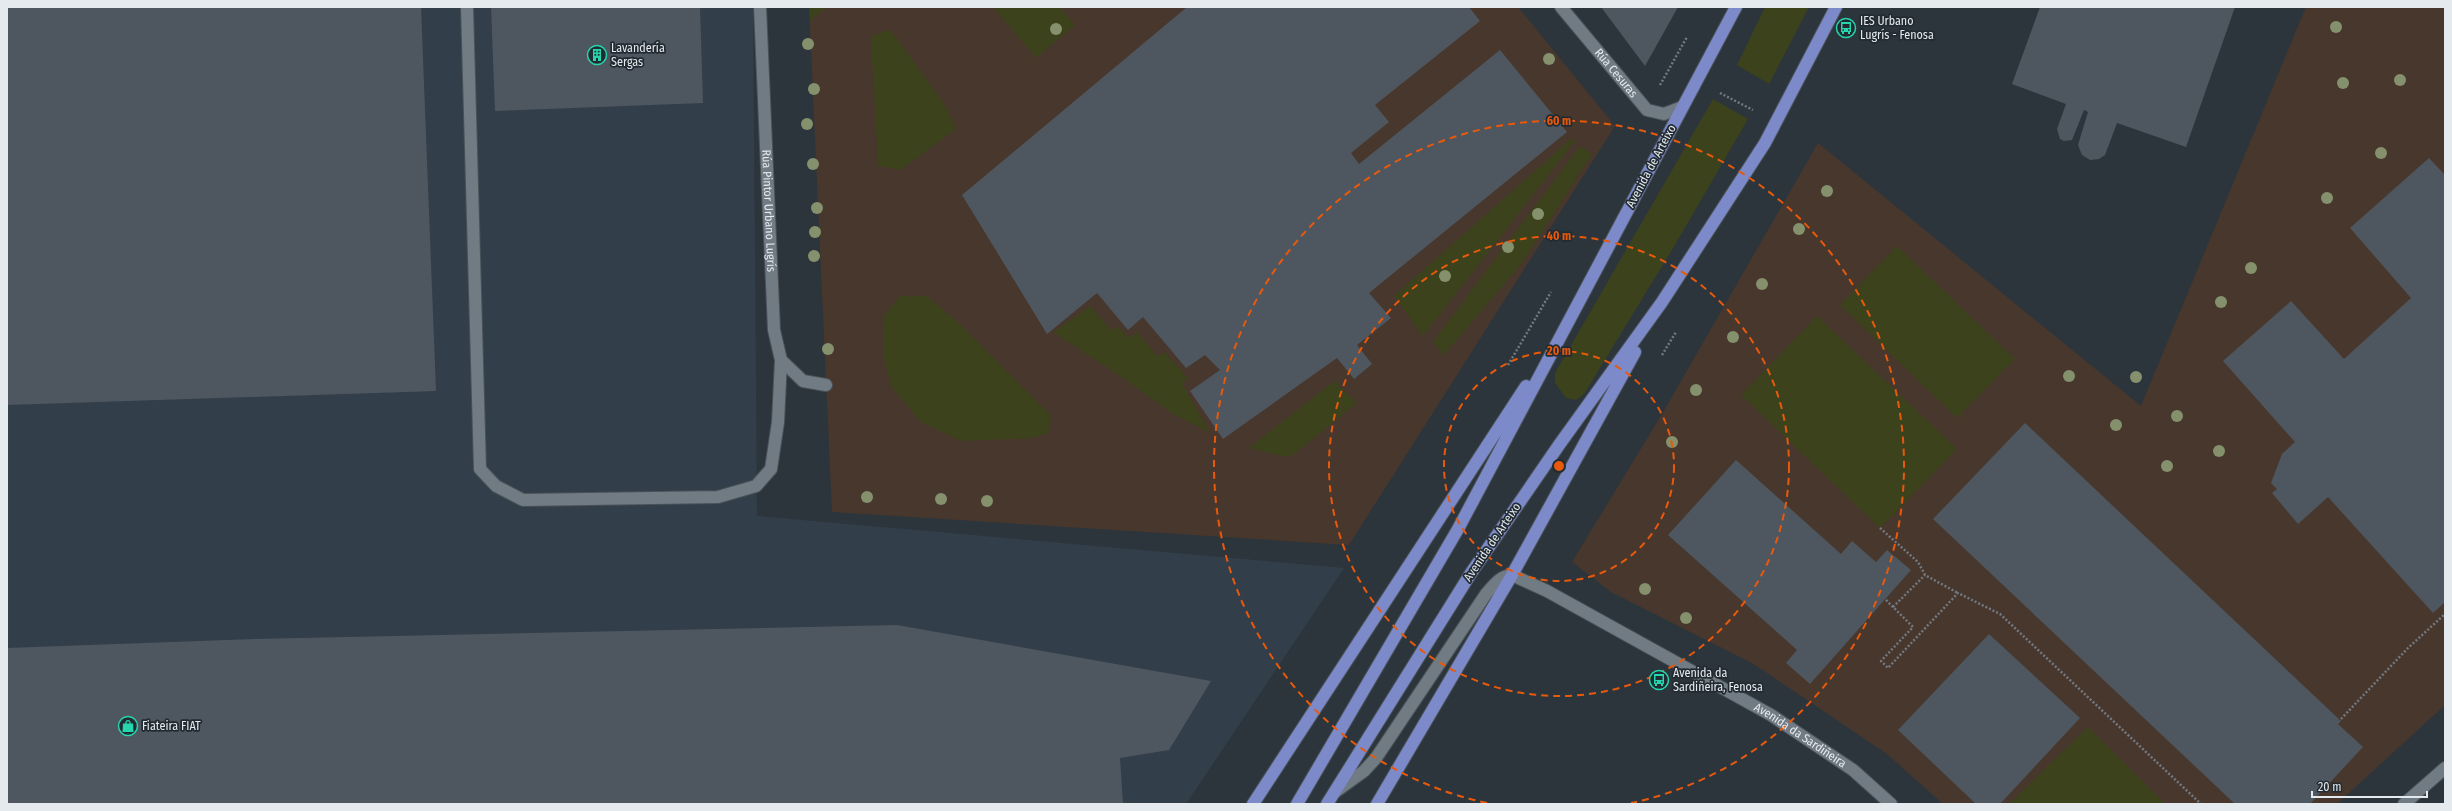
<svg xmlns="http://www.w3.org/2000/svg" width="2452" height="811" font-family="'Fira Sans Condensed',sans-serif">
<rect width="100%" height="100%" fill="#2c353c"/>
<path fill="#323e4a" d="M7,7H753L757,516L1344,568L1186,804H7Z"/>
<path fill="#48372d" d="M809,7H1518L1615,126L1349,545L832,512Z
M2306,7H2445V705L2337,804H1943L1887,754L1752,663L1611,592L1572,562L1662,414L1818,143L2141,406Z"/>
<path fill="#3c421c" d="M809,7H827L810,21Z
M993,7H1060L1075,25L1036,58Z
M1765,7H1809L1769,84L1737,65Z
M887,30L893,33L948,110L956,129L900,170L878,166L871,37Z
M1713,99L1748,119L1672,250L1584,394L1576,400L1566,398L1555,383V373Z
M1572,138L1575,141L1423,336L1394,296Z
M1580,146L1592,154L1522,263L1444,355L1433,342Z
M1897,246L2015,359L1957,418L1840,305Z
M900,296H927L962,326L1051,416L1048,433L1033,438L961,441L921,422L892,388L883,356L884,316Z
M1090,306L1112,330L1118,327L1130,338L1138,332L1157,356L1164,352L1188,378L1182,383L1210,433L1171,413L1129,382L1053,332Z
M1817,316L1957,449L1880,528L1741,395Z
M1334,381L1357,403L1293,455L1286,457L1249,448Z
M2088,727L2165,804H2009Z"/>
<path fill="#4e575f" d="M7,7H421L436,391L7,405Z
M491,7H700L703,103L495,111Z
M1187,7H1469L1480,21L1375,105L1389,122L1351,153L1359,164L1500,50L1567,132L1369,293L1391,318L1357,345L1372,364L1354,379L1337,358L1223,439L1190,391L1220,370L1205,355L1186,368L1143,317L1128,330L1097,293L1047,334L962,195Z
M1601,7H1678L1645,66Z
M2040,7H2235L2186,147L2117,123L2105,155L2099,159L2090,160L2082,155L2078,145L2088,112L2084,110L2072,140L2064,141L2060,139L2057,129L2066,104L2012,84Z
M2429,158L2445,175V602L2433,613L2328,497L2298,524L2272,493L2277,489L2271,483L2282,454L2295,442L2223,361L2291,301L2344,359L2411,298L2350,228Z
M2025,423L2341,721L2338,724L2363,747L2310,804H2235L1933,519Z
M1736,460L1841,554L1852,541L1876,562L1887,550L1911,570L1810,684L1786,663L1797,650L1668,535Z
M897,625L1211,681L1169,750L1120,758L1123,804H7V648L254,639Z
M1989,634L2080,718L2000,804H1976L1898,730Z"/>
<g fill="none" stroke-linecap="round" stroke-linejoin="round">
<g stroke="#4a5258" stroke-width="14">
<path id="service" d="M467,7L480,469L496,486L523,500L718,497L756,486L771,469L778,422L781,360
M1335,792L1364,771L1376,758L1486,594C1494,585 1500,576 1512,575"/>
</g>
<g stroke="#4a5258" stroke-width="14">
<g id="minor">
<path id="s1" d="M760,7L774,330L781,360L803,381L826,385"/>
<path id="s2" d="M1561,7L1647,110L1664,114L1682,107"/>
<path id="s3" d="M1512,575L1547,591L1771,715L1853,770L1891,804"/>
<path d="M2404,804L2445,768"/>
</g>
</g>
<g stroke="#4a5258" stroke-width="14">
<path id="primary" d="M1253,804L1526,386
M1297,804L1458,529L1736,7
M1327,804L1471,573L1559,445L1662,302L1765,143L1836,7
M1377,804L1512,575L1635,352"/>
</g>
<path stroke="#727980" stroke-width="2.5" stroke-dasharray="2 2" stroke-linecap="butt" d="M1660,85L1687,37
M1720,93L1753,110
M1662,355L1676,332
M1508,365L1551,292
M1880,528L1918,562L1925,575L1958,593
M1886,600L1913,627L1881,661L1888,668L1958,593L2000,614L2201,804
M1893,607L1925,575
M2341,719L2408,648L2445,614"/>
<use href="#service" stroke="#717b83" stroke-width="12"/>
<use href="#minor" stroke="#717b83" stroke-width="12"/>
<use href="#primary" stroke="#7c8ac9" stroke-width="12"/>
</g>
<g fill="#85906c">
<circle cx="2336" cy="27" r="6"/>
<circle cx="1056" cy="29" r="6"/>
<circle cx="808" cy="44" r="6"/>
<circle cx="1549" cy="59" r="6"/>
<circle cx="2400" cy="80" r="6"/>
<circle cx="2343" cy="83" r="6"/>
<circle cx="814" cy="89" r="6"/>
<circle cx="807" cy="124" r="6"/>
<circle cx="2381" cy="153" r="6"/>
<circle cx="813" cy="164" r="6"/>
<circle cx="1827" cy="191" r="6"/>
<circle cx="2327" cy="198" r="6"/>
<circle cx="817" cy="208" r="6"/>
<circle cx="1538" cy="214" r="6"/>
<circle cx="1799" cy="229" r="6"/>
<circle cx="815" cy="232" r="6"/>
<circle cx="1508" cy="247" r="6"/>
<circle cx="814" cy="256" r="6"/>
<circle cx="2251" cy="268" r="6"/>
<circle cx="1445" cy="276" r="6"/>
<circle cx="1762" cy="284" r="6"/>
<circle cx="2221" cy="302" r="6"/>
<circle cx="1733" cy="337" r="6"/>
<circle cx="828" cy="349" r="6"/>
<circle cx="2069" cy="376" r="6"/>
<circle cx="2136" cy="377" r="6"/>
<circle cx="1696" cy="390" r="6"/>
<circle cx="2177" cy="416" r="6"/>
<circle cx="2116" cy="425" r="6"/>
<circle cx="1672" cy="442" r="6"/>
<circle cx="2219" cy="451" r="6"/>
<circle cx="2167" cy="466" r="6"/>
<circle cx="867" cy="497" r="6"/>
<circle cx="941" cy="499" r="6"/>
<circle cx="987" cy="501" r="6"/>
<circle cx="1645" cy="589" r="6"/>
<circle cx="1686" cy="618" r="6"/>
</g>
<g fill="none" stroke="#e8590c" stroke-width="2" stroke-dasharray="7 5">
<circle cx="1559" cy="466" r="115"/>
<circle cx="1559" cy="466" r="230"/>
<path d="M1487 803A345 345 0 1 1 1631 803"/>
</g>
<defs>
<g id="bus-ring" transform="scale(1)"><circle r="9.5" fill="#222b32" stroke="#25d5ae" stroke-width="1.5"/><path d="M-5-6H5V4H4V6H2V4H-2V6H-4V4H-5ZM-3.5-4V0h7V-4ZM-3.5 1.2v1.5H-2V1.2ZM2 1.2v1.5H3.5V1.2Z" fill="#25d5ae"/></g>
<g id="building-ring" transform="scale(1)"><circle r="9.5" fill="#222b32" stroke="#25d5ae" stroke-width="1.5"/><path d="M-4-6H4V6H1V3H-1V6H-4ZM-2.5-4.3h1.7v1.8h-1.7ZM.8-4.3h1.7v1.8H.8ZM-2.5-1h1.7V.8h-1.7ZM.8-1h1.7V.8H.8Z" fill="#25d5ae"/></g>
<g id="shop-ring" transform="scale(1)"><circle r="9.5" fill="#222b32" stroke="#25d5ae" stroke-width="1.5"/><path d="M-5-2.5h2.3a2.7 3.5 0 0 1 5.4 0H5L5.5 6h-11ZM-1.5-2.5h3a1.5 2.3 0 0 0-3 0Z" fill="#25d5ae"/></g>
</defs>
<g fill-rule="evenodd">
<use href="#bus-ring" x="1846" y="28"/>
<use href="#building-ring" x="597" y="55"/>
<use href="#bus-ring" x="1659" y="680"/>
<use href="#shop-ring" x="128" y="726"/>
</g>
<g text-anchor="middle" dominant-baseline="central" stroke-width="3.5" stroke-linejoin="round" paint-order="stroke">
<g font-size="12" fill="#e5eaef" stroke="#222b32" text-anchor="start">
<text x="1860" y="21">IES Urbano<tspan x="1860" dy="14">Lugrís - Fenosa</tspan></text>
<text x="611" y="48">Lavandería<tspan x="611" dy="14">Sergas</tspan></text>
<text x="1673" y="673">Avenida da<tspan x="1673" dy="14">Sardiñeira, Fenosa</tspan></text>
<text x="142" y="726">Fiateira FIAT</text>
</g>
<g font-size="12" fill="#e5eaef" stroke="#222b32">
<text stroke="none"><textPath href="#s2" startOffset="86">Rúa Cesuras</textPath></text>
<text transform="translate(1651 166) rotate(-62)">Avenida de Arteixo</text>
<text stroke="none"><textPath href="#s1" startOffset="204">Rúa Pintor Urbano Lugrís</textPath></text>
<text transform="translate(1492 542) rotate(-56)">Avenida de Arteixo</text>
<text stroke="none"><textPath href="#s3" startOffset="330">Avenida da Sardiñeira</textPath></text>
</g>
</g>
<circle cx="1559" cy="466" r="6" fill="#e8590c" stroke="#222b32" stroke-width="2"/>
<g font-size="12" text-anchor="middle" font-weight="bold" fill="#e8590c" stroke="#222b32" stroke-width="3.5" stroke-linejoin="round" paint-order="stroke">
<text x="1559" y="125">60 m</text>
<text x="1559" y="240">40 m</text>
<text x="1559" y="355">20 m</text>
</g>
<rect width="2452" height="811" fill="none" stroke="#e5eaef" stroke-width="16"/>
<path d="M2312 791v6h115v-6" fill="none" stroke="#e5eaef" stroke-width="2"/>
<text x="2318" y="791" font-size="12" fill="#e5eaef" stroke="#222b32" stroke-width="3" paint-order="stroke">20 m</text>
</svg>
